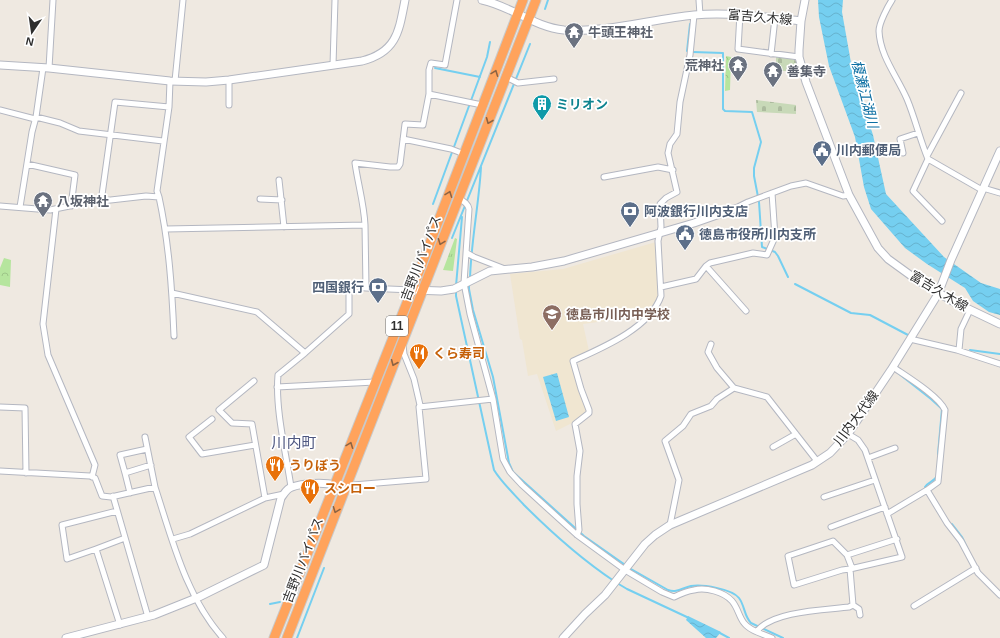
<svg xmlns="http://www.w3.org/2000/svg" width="1000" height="638" font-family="Arial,'Noto Sans JP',sans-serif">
<defs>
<pattern id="grass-tufts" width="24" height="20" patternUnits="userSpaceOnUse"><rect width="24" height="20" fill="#b6e59e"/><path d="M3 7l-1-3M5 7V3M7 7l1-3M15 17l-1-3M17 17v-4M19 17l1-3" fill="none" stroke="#9dc588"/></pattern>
<pattern id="forest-crowns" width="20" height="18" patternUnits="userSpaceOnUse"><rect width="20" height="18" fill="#b6e59e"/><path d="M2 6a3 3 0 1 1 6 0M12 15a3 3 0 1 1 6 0" fill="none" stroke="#9dc588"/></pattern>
<pattern id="cemetery-stones" width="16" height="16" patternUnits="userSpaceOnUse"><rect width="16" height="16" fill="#c8d9b8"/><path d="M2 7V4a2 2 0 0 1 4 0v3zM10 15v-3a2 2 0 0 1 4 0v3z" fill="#acbb9e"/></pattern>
<pattern id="water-waves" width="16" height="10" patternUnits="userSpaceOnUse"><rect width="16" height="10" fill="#75cff0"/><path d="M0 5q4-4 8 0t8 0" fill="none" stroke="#66b2ce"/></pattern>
</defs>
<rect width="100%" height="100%" fill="#efe9e1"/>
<path fill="#f0e6d1" d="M656,242L660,292L658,299L643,316L583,324L589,351L570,360L578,388L587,409L585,412L574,422L556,431L537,374L528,376L522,340L520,339L510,274L563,269Z"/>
<path fill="url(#grass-tufts)" d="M455,238L457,239L453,271L443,270Z"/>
<path fill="url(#forest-crowns)" d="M726,56L731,57L730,90L725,91Z
M4,258L11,260L10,287L0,285V268Z"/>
<path fill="url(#cemetery-stones)" d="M776,57L791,59L797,61L799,69L795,70L796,78L791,77L790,71H780L781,68L776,67Z
M756,100L796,105V114L757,112Z"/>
<path fill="url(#water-waves)" d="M818,0H843L842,12L853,74L873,135L886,194L944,257L981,283L1000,289V315L989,312L973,301L965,288L927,264L905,248L871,209L864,187L855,137L829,66L819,17Z
M557,373L569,417L556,421L543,377Z
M688,616L721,632L716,638H706L686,620Z"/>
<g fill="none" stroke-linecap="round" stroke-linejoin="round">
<path stroke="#75cff0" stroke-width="2" d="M545,9L548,0
M688,51H687L690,24
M693,52L723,53V109L725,111L752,112L761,142L754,168V176L759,202L762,247L775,252L778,256L788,277
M435,68L480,77
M433,204L487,57L490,42
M452,238L530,44
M470,279C471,241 479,204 481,167
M469,283V289L473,310L493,377L509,463L513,472L584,536L631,569L668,590C677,593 682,588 691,586C702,584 732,589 739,598C745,606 744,616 751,623L783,638
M795,284L851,313L870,315L908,335
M456,286L462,217
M456,290V296L494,470C502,483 514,494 524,505C552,533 581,559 614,581
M970,350L1000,354
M898,373L931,399L942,409L938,454
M925,487C928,482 934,482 937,476
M952,524L962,537L968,550
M617,583L627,589L689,618
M270,604L280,602
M718,632L729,638
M297,638L324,568"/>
<g stroke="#b4b7c1" stroke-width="7">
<path id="street" d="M699,0L700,15
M892,0C888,6 879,23 879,31C880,56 897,76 907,99C915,118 920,140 928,159L982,190
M740,14L738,49L799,57
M771,54L775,18
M333,65L335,0
M49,68L53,0
M506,77L518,83L554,79
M229,80V105
M175,81L183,0
M429,94L482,105
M0,110L35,119
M36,117L43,68
M403,139L451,149L464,154
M903,153L900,139L918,133
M927,156L961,93
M928,159L913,191L942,221
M27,164L75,175L71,206
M604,177L658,167L673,170
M279,180L284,227
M983,188L1000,193
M159,197L157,191L169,107L170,81
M458,198C463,201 468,203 469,209L464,283L470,314L493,399L503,459L510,472L522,485L577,535L625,570L662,592L674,597C680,594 687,591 694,590C706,587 724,592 732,601C738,608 739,617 744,623C750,631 763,634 772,638
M260,199L282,200
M101,202L115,102L169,107
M0,206L50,210L84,203L146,196L159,197C169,243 172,289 174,336
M20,207L32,132L36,117L60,123L79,131L163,141
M56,209L43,324L48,355L95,465L92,477
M734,209L748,202L791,186L806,183L843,196L849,195
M365,225C364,204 358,184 355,163L390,167H398L400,164L405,124L423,125L429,94V70L431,63L445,65L457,0
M166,229L365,225L366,288L412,290
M467,253L474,257L505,269
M706,266L746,311
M661,287L696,279L706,266L710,263L753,253L767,255L775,237L772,193
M172,293L257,312L305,353L278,375C275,409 286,453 291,487
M910,339L957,350L1000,364
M711,344L708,352L717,368L734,388L767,397L817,461
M959,350L961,329L970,310
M305,353L349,314V286L366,288
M254,381L219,410L232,423L252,424L265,498
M277,387L375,382
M0,407L25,408L26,473
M419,407L493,399
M212,419L189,437L202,454L255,445
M145,437L155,487
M773,447L796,434
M147,449L120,455L125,473L151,465
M868,458L895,448
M0,471L90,476L95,478L102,496L111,497L155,487C172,539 186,597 223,638
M125,473L130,493
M347,483L353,485L426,479L419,407L420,405L414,379L404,354L403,345
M927,490L947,523L961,541L978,573L1000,595
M113,496L148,617
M824,497L875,480
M887,514L927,490L938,482L945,410C939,396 906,376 893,367
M670,525L679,480L665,441L683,426L691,414L711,406L717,399L734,388
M831,527L885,507
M577,535L579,530L577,504V476L580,451L575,424L589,413V410L581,389L573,361C602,348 650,328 661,296L658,241L661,227L660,204L666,198L677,192L668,153L670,144L677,134L680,102L690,55L694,15
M173,539L190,534L265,498L284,494
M96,549L67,559L62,525L117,511
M847,555L852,568
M850,569L842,570L794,585L788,556L833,541L847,555L897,539
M853,605L859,609L860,615
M914,606L976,568
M120,625L96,549L125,538
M757,631C773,611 824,610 849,607L853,605L850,569L902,557L865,450L858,440L848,434"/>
</g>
<g stroke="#b4b7c1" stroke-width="9">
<path id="secondary" d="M482,0C511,6 534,27 564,30C607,33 652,19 694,15C730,12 765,17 801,21
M805,0L801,21L799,50V57L806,82L849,195L878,248L888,259L917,280L956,303L1000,324
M0,65L49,68L170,81L206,82L229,80L362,61C397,52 399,31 405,0
M412,290L441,291L454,289L490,271L532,267L564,261L694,223L734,209
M66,638L154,615L199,597L264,565L281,498C284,494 287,488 292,487C303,483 324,482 335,485
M563,638L585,614L605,595L645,544L655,535L670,525L812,465L830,453L848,434L891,370L938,294L951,260L1000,151"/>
</g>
<g stroke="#c9c9c9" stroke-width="11">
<path id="highway" d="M274,638L412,290L523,0
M287,638L536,0"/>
</g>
<use href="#street" stroke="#fff" stroke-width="5"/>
<use href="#secondary" stroke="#fff" stroke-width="7"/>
<use href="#highway" stroke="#ffa35c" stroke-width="9"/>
</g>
<defs><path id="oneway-chevron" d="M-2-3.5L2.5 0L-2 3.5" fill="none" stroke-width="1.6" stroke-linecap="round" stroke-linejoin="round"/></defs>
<g stroke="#8c6343">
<use href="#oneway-chevron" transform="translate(495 73) rotate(-69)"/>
<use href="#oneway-chevron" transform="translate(489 121) rotate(112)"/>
<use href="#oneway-chevron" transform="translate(449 194) rotate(-69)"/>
<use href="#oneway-chevron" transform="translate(441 242) rotate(111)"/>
<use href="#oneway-chevron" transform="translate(394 363) rotate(113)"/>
<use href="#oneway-chevron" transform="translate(350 445) rotate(-69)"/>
<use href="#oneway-chevron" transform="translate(336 510) rotate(111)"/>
</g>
<defs>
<g id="temple-pin" transform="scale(1)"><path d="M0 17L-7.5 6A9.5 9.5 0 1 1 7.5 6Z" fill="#6b7280" stroke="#fff"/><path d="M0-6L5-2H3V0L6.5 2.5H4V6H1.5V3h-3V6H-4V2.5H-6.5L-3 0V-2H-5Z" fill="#fff"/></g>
<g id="building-pin" transform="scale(1)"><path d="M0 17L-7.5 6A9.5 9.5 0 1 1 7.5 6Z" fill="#0f9aa8" stroke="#fff"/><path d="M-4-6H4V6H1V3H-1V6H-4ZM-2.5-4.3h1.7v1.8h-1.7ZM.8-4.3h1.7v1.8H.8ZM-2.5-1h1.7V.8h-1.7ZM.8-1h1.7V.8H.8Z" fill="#fff"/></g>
<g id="civic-pin" transform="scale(1)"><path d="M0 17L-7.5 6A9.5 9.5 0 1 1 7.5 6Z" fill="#5c6f8a" stroke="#fff"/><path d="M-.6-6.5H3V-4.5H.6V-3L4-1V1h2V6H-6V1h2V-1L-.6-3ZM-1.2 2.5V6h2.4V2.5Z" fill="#fff"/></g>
<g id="bank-pin" transform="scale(1)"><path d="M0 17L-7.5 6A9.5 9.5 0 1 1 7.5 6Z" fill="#5c6f8a" stroke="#fff"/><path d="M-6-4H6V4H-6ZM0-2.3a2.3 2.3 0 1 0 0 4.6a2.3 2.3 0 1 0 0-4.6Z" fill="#fff"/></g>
<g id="school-pin" transform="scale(1)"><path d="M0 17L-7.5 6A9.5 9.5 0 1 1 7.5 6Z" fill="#8d6e63" stroke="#fff"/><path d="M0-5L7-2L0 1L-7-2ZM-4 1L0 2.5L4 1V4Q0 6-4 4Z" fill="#fff"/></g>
<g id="restaurant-pin" transform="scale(1)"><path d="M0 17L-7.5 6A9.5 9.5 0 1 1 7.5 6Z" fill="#e8710a" stroke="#fff"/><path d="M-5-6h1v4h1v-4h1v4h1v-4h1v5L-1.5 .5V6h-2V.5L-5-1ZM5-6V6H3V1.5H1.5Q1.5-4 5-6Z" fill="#fff"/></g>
</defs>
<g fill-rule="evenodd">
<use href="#temple-pin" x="574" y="32"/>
<use href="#temple-pin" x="738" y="65"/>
<use href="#temple-pin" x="773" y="71"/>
<use href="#building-pin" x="542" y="104"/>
<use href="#civic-pin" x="822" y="150"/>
<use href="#temple-pin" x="43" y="201"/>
<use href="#bank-pin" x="630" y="211"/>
<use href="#civic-pin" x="685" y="234"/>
<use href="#bank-pin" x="378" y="287"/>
<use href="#school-pin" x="552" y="314"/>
<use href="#restaurant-pin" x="419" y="353"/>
<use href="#restaurant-pin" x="275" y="465"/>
<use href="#restaurant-pin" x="310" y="488"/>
</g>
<g text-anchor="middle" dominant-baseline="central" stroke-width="3.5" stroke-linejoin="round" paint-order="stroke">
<rect fill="#fff" stroke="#6d6d6d" stroke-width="1" x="386" y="316" width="22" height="20" rx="3"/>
<g font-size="12" font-weight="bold" fill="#2e2e2e">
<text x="397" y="326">11</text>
</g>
<g font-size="13" fill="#2e2e2e" stroke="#fff">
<text transform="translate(760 17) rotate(5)">富吉久木線</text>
<text transform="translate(421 258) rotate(-69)">吉野川バイパス</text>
<text transform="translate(939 291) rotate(31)">富吉久木線</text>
<text transform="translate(856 418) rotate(-53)">川内大代線</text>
<text transform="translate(303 560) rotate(-69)">吉野川バイパス</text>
</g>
<g font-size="13" font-weight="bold" fill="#5b616d" stroke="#fff" text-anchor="start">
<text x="588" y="32">牛頭王神社</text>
<text x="724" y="65" text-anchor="end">荒神社</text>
<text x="787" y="71">善集寺</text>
<text x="57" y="201">八坂神社</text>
</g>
<g font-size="13" font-weight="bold" fill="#0d838f" stroke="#fff" text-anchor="start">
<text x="556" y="104">ミリオン</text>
</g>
<g font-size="13" font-weight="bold" fill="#4e5e75" stroke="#fff" text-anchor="start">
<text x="836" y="150">川内郵便局</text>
<text x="644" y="211">阿波銀行川内支店</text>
<text x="699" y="234">徳島市役所川内支所</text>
<text x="364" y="287" text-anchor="end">四国銀行</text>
</g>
<g font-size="13" font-weight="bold" fill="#785e54" stroke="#fff" text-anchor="start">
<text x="566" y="314">徳島市川内中学校</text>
</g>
<g font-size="13" font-weight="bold" fill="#c56008" stroke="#fff" text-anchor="start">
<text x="433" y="353">くら寿司</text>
<text x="289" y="465">うりぼう</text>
<text x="324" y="488">スシロー</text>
</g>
<g font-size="14" font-style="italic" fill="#0d6fa3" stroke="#fff">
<text transform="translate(865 94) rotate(76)">榎瀬江湖川</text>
</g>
<g font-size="15" fill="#4d5680" stroke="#fff">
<text x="294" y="442">川内町</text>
</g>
</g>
<g transform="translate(32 32) rotate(193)" stroke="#ffffff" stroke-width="3" paint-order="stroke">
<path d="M0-3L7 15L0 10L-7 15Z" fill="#2e2e2e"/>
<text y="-6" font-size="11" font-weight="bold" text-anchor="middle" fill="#2e2e2e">N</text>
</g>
</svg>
